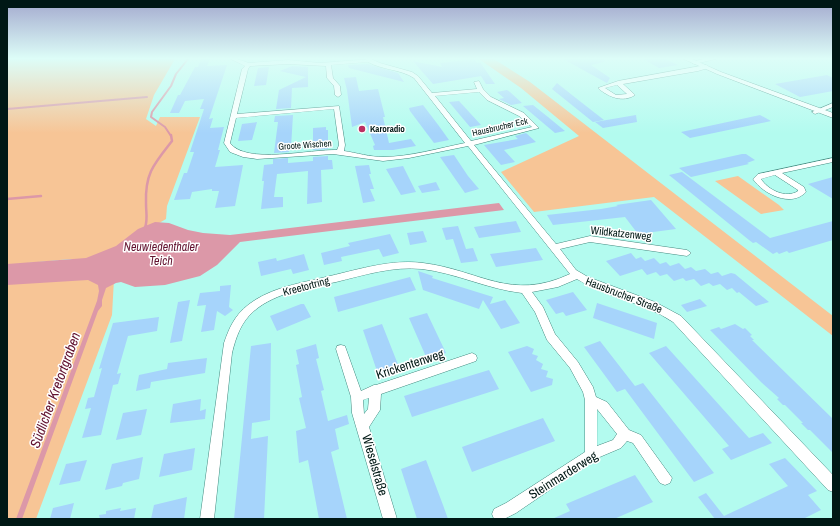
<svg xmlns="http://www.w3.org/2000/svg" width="840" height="526" font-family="'Archivo Narrow',sans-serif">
<rect width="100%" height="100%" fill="#b3fbef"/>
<path fill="#f7c596" d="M7,59H175L154,95L146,119L156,126L160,117H200L167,206L166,219L96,260L70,259L7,265Z
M479,59H494L530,82L833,316V336L654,197L534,212L501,172L579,136L521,88Z
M738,176L779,205L784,210L761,214L715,181Z
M7,278L114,279L112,315L36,519H7Z"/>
<path fill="#dc98a8" d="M499,203L504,210L240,242L217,265L200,276L165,285L135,287L121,282L116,283L106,288L102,300V306L98,311L22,519H16L97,301L99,291L98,285L88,280L7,285V264L86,258L116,246L138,229L155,222L169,223L188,230L203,233L230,235Z"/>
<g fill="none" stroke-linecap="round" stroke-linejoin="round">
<path stroke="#dc98a8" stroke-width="2" d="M7,109L147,97
M171,136L165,127L151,117L152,112L171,86L176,74L188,59"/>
<path stroke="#dc98a8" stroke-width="2.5" d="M7,199L41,196
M145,228C148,219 146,213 146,203C145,173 154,164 172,141L171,135"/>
</g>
<path fill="#a6d4fb" d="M201,59H210L207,66L227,65L209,119L213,118L210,128L224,127L218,150H220L215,167L243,165L235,206L215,208L219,191H212V189L192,192L190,199L174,200L184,173H187L194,152H190L204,109H200L204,99L185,101L179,113H170L178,95H180L195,67H198Z
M474,59L477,63L480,62L495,84H486L481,76L433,84L413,61L442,67L440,63Z
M563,59H604V62L591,65L610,78L607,83Z
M643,59H666L678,65L659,68Z
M368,64L398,73L404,82L349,68L348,65Z
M292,66L308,67V87L292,88L291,108L276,109L279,90L306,77L280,71Z
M269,67L266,85L254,86L258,68Z
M827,75L833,78V91L800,97L775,84Z
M356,77L359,91L378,89L385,117H383L389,143L411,139L416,146L393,150H374L373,146L375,145L365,122L352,127L347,90L344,78Z
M557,83L572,95L604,120L593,122L552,89Z
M507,90L510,92L522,103L511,105L499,99L504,98L497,92Z
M459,101L481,125L470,127L449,102Z
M423,105L439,126L449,140L434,143L410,111L409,108Z
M533,105L548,117L565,131L555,133L523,106Z
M293,115L291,147H289V152L274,153L278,122H274L275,116Z
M636,115L637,122L603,128L595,122Z
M760,115L771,121L690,138L681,132Z
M257,122L252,140L238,141L242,124Z
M326,127V130H328V149L313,150V128Z
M526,133L536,142L504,150L515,162L501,165L484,145L518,139L515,136Z
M742,154H746L755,160L747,163L749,164L691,177L679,168Z
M454,155L468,176L479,189L465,193L440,157Z
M328,156V160H332L333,169L321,170L322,202L307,204L308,171L277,174L274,197H283V207L261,209L264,181H262L264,165L273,164V159L288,158V163L313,161V157Z
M369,165L371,174H369L374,189H370L375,201L363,203L355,166Z
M403,166L416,192L401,195L386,169Z
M682,172L770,238L833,221V240L789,253L787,251L779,254L777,252L773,254L756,242L753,243L749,240L669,175Z
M833,177V199L808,184Z
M436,182L440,190L422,193L418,186Z
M651,200L676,229L638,234L625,217L553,225L547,215L601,209L618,206L616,205Z
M516,221L521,232L479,238L474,227Z
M458,226L466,249L473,248L478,261L461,263L453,239L446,240L442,228Z
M423,231L427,242L410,245L407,233Z
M390,234L399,253L383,257L379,249L341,257L342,261L324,265L321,253L350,246L348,243Z
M536,248L543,260L496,267L490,254Z
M631,253L636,259L641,257L645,261L654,258L660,264L666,262L670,266L679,263L685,269L691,267L696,271L705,269L711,274L718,272L722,276L731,273L735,274L769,302L756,306L739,292L737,293L732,288L727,290L720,284L713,286L709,283L701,286L694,279L686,281L683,278L674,281L667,274L660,276L656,272L647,275L642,269L620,276L606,261Z
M304,254L309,270L293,274L291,269L261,276L258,262L276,258L277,261Z
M418,271L433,276L432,278L493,297L490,304L505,300L520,323L501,329L483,300L479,309L423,290Z
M410,277L416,290L338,312L334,297Z
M231,285L229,307L233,310L225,316L217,311L214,330L201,332L206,305L197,306L200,293L220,291V286Z
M573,292L587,310L566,316L563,312L556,314L546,300Z
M700,299L707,306L687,312L681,305Z
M190,300L182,341L170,343L178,302Z
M597,303L657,323L654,339L593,318Z
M301,304H304L311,317L277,331L270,316Z
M427,313L446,353L427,359L409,318Z
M159,317L157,331L128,336L117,374L121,373L118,384L113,385L101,435L82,438L91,408L85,409L88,398L94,397L102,368L99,369L113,323Z
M382,324L399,367L378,374L363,330Z
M735,324L743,329L745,328L752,335L750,336L754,340H752L833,419V453L810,430H808L801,423H803L785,405H783L777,399L779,398L761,382L710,330L719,327L721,329Z
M600,341L635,386L643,383L714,473L694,482L625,389L617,392L584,347Z
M271,343L270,420L252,423L251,439L268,436L264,519H234L251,346Z
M316,344L319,358L316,359L324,390L321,391L328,421L347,415L349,424L335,429L339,449L331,452L347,519H319L308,460L299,463L296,431L306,428L299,398L302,397L296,365L299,364L296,350Z
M527,346L534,349L532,354L538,356L536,360L543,364L541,369L548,371L546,377L553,379L552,385L531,392L508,352Z
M666,346L749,438L763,433L772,443L731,460L722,449L729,446L649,353Z
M207,358L205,373L151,382L150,388L136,391L139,375L167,369L168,363Z
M489,370L499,389L412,417L404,396Z
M201,399L200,411L206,409L205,419L170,423L173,404Z
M147,409L141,435L116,440L123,413Z
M543,418L555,441L472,472L462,447Z
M195,448L192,470L159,477L164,454Z
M143,457L139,479L123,483L122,486L105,490L112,464Z
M785,458L817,491L808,495L821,510L803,519H715L698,497L706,493L724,516L788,486L769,464Z
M87,460L80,481L59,485L66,464Z
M426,460L443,505L448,519H417L401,469Z
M635,475L653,502L614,519H552L570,511L566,504Z
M187,497L184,519H151L154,505Z
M74,503L70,519H50L53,508Z
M121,508L120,511L136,508L134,519H100L99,515L106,514V511Z"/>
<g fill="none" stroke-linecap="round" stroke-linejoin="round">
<g stroke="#448a80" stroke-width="1">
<path id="minor" d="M231,59H237L249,63L288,60L320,63L371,59L380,63L412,72L418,76L432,93L477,89L474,82L479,81L483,89L491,97L524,113L539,128L474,145L556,244L590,236L687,250L691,253L687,256L590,242L560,249L576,270L588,277L655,302L681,316L833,475V492L828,490L673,322C642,301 607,298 577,279L558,287L532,292L543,307L555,334L578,362L593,387L596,397L607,402L629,430L641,435L672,478L670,483L665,485L660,483L633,443L627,441L621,448L595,459L516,513L504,519H494L492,514L494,509L506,503L585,452V400L583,392L570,368L547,340L535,312L522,293C487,289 456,273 422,269C393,266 364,275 336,282C309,288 276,292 254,311C241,322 236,337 232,353L214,519H200L224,343C229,328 235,315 248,305C271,287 302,283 330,276C360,269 392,259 423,263C480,270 510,302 570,274L468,146L409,158L383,161L333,154L257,159L243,157L230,152L224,143L242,69L245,66ZM368,62C382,70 400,69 414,78L465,143C440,148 409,157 383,157C370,157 357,153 344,151L345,145L339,106L237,114L248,69L250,66L288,64L326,66L327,78L334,86L335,95L338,97L341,95L340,86L333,78L331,65ZM479,92L487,100L519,116L532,127L471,141L435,96ZM334,109L339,145L337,150C311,149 246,165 230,143L236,118ZM597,409L617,434L613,440L597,446Z
M704,59H716L694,64L691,62Z
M706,65L708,66V68L698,71L623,84L634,94L635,95C623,103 608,97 598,88L618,81ZM617,85L627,94L616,95L605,88Z
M833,103V107L815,114L812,112Z
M833,158V162L782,173L804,187L806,192C791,208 763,194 753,179L758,174ZM775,175L798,190V191C786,199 768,190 761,179Z
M341,345L345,346L346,349L361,391L374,385H376L472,353L476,355L477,358L476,361L381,394L380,410L369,427L397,519H383L352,413L351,397L336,349L337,346ZM369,398L368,409L364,414L363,400Z"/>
</g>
<g stroke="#448a80" stroke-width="1">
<path id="tertiary" d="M684,59H692L721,72L833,113V118L717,74Z"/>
</g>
<use href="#minor" fill="#fff" fill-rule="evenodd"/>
<use href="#tertiary" fill="#fff" fill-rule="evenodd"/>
</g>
<linearGradient id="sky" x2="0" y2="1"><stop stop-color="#a3a9ce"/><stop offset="0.44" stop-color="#ddfdf8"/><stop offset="1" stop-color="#ddfdf8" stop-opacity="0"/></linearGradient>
<rect width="840" height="133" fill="url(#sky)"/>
<circle fill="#bc2f62" stroke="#fff" stroke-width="1.5" cx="362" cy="129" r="4"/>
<g text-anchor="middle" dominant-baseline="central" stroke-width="3" stroke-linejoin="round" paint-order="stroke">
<g font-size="9" fill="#001815" stroke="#fff">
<text transform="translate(500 127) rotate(-13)">Hausbrucher Eck</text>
<text transform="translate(305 145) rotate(-4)">Groote Wischen</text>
</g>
<g font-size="9" font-weight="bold" fill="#001815" stroke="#fff" text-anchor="start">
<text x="370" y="129">Karoradio</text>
</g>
<g font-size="11" fill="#001815" stroke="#fff">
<text transform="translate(621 233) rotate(6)">Wildkatzenweg</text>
<text transform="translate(306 286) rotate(-15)">Kreetortring</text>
<text transform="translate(624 295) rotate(21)">Hausbrucher Straße</text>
</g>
<g font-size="12" font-style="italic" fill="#62122f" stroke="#fff">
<text x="161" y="247">Neuwiedenthaler<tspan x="161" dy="14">Teich</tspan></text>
</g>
<g font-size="13" fill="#001815" stroke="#fff">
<text transform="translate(410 364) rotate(-18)">Krickentenweg</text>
<text transform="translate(375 465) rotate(74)">Wieselstraße</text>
<text transform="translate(563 475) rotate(-32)">Steinmarderweg</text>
</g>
<g font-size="14" font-style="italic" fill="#62122f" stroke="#fff">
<text transform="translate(55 390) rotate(-70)">Südlicher Kretortgraben</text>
</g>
</g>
<rect width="840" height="526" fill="none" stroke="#001815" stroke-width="16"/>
</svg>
